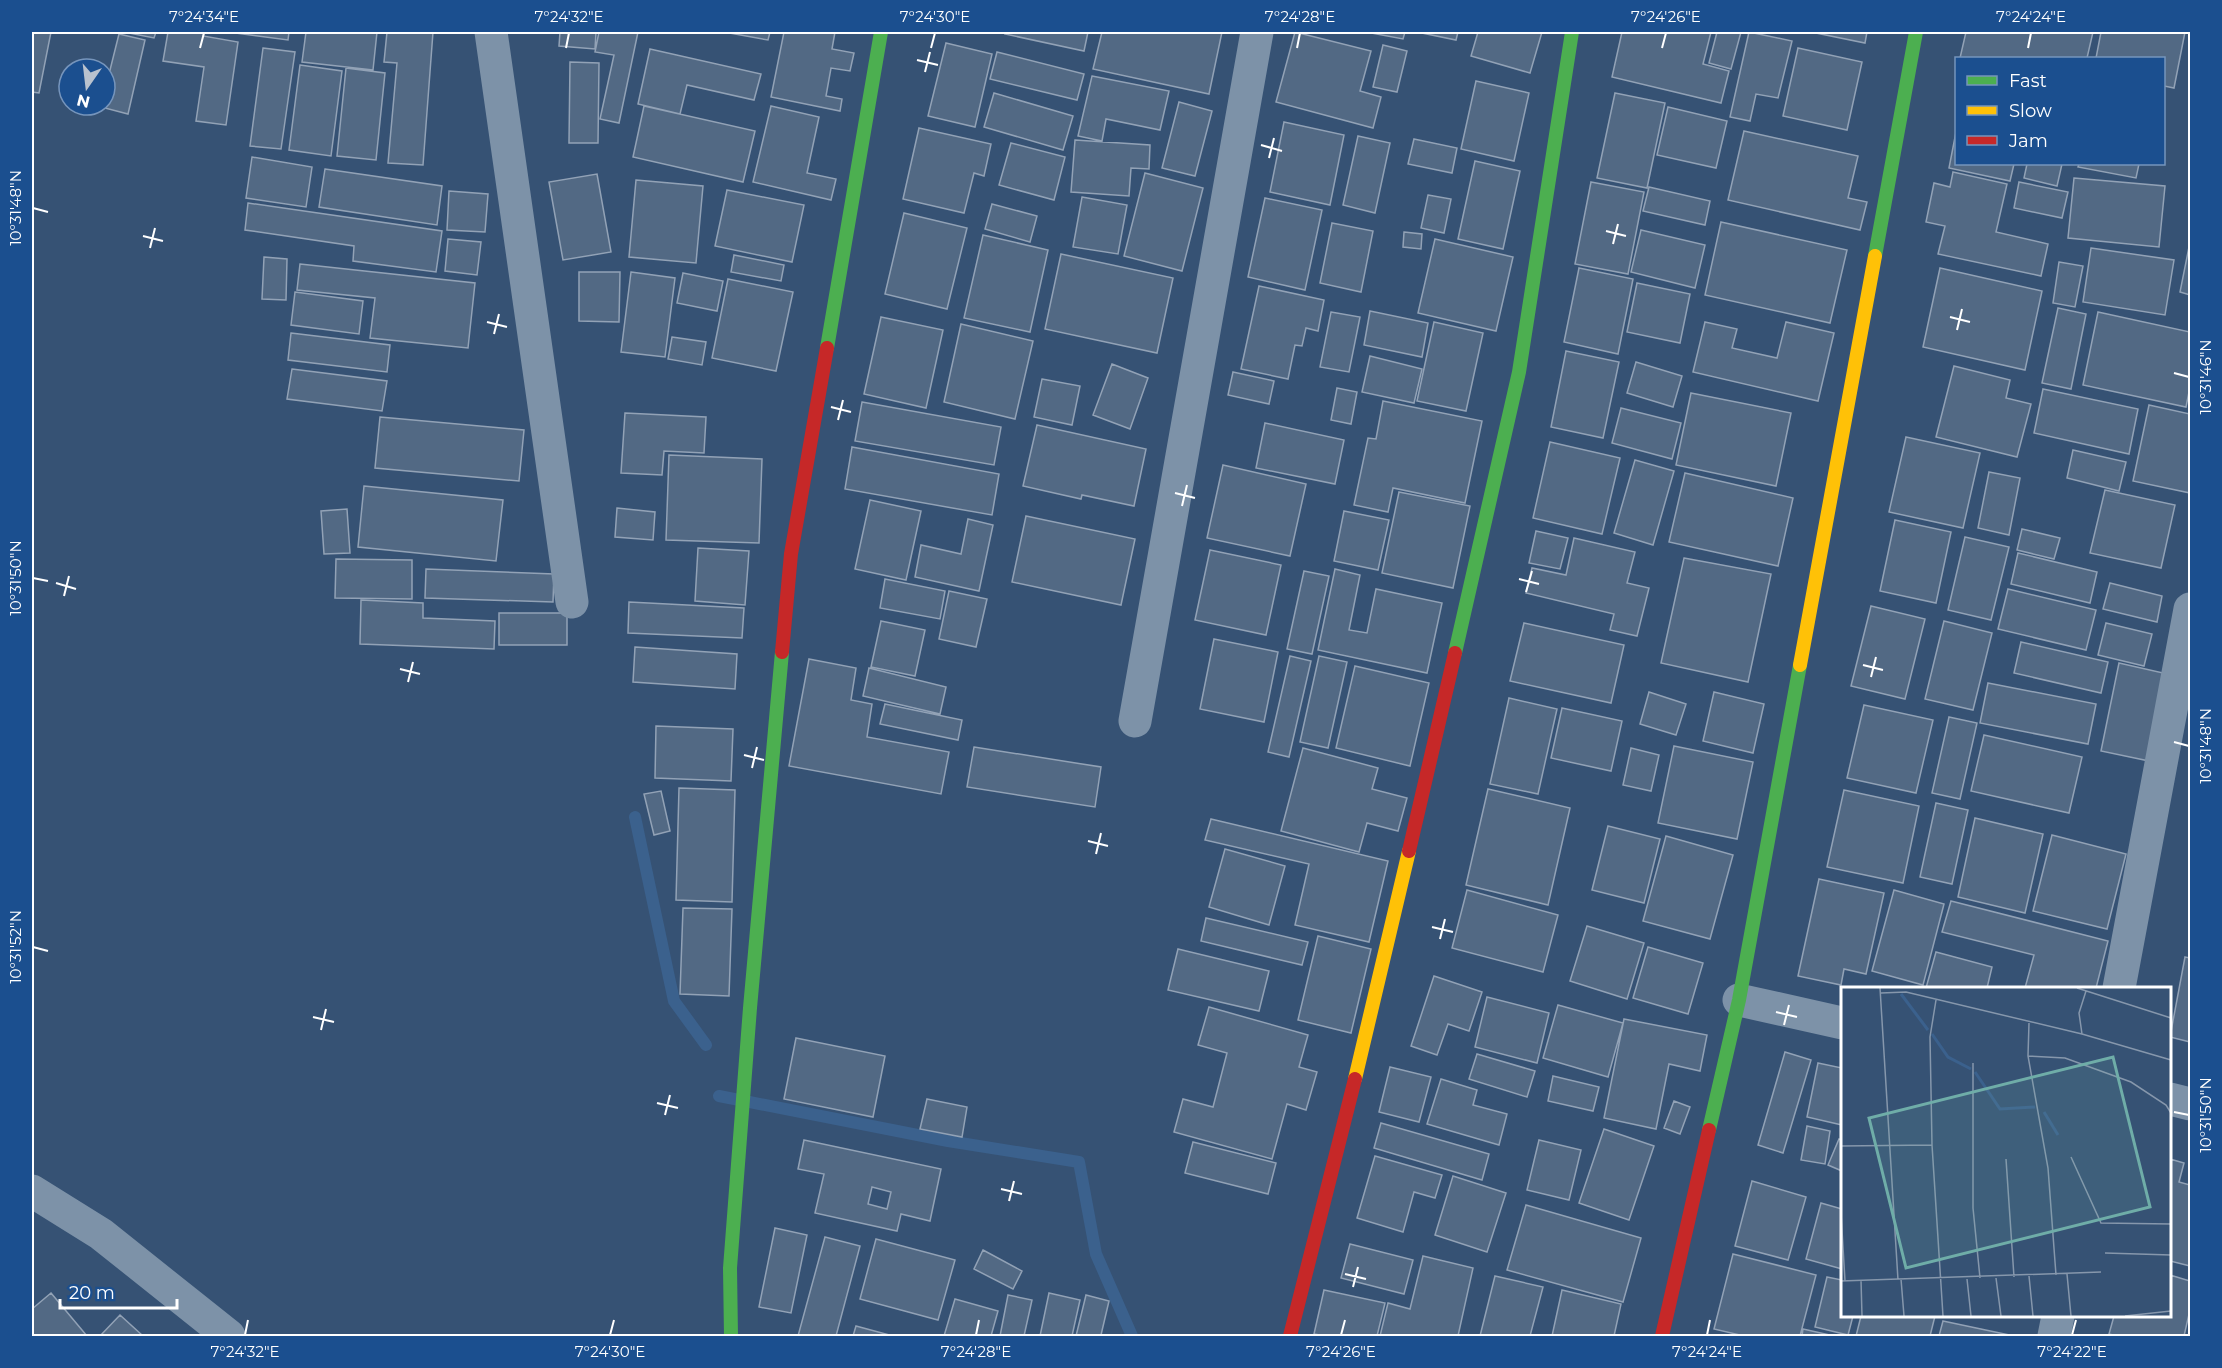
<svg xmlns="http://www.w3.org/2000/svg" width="2222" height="1368" font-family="Montserrat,sans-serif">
<rect width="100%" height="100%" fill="#365274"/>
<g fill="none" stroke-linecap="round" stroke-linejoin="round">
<path stroke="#3b618d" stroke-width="12" d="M635,817L674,1001L706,1045
M719,1096L948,1141L1079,1162L1096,1254L1132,1336"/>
</g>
<path fill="#526984" stroke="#92a2b6" stroke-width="1.5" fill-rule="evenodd" d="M32,32H51L39,93L32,92Z
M124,32H156L154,38Z
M168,32H204L203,36L238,42L226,125L196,121L204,67L163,61Z
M228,32H289L288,40Z
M306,32H377L373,70L302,62Z
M387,32H433L423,165L388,163L397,63L384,62Z
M560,32H596L595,49L559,46Z
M599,32H638L619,123L600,119L614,55L595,52Z
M724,32H770L768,40Z
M784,32H835L832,49L854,53L850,71L831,68L826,96L842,99L840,111L771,97Z
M1006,32H1088L1084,51L1005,34Z
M1102,32H1222L1209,94L1093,69Z
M1295,32L1371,51L1360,91L1381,97L1373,128L1276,102Z
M1366,32H1405L1403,39Z
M1417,32H1458L1456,40Z
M1478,32H1542L1530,73L1471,56Z
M1622,32H1711L1703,64L1729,71L1721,103L1612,77Z
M1717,32H1741L1731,69L1709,63Z
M1749,32L1792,41L1778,98L1756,94L1750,121L1730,117Z
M1811,32H1867L1865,43Z
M1966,32H2093L2087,58H1960Z
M2101,32H2185L2174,88L2164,86V58H2096Z
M119,34L145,40L128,114L101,107V105H105V90Z
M946,43L992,54L975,127L928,116Z
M1383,45L1407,51L1397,92L1373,87Z
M263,48L295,52L281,149L250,146Z
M1798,48L1862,62L1847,130L1783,116Z
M650,49L761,74L754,100L687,85L680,114L638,104Z
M997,52L1084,74L1077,100L990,79Z
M570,62L599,63L598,143H569Z
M300,65L342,71L331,156L289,150Z
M346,68L385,73L376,160L337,156Z
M1092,76L1169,91L1160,130L1106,119L1102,141L1078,136Z
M1476,81L1529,93L1514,161L1461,149Z
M994,93L1073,116L1063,150L984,127Z
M1615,93L1665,103L1647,188L1597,178Z
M1179,102L1212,111L1195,176L1162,168Z
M644,106L755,131L743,182L633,157Z
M771,106L819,117L807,173L836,179L831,200L753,182Z
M1668,107L1727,121L1716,168L1657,155Z
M1284,122L1344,135L1330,205L1270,192Z
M919,128L991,144L984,176L974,173L964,213L903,199Z
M1744,131L1858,156L1848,198L1867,202L1860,230L1728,200Z
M1956,132V164H2014L2010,181L1949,168Z
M1358,136L1390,143L1375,213L1343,205Z
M1414,139L1457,148L1452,173L1408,164Z
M1075,140L1150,145L1149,169L1131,168L1129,196L1071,192Z
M1011,143L1065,157L1054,200L999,185Z
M252,157L312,167L306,207L246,198Z
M1475,161L1520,171L1503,249L1458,239Z
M2027,164H2062L2057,186L2024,178Z
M2079,164H2139L2136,178L2078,167Z
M325,169L442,186L437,225L319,207Z
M1953,172L2007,184L1996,232L2048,244L2041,276L1938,254L1945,226L1926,222L1934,183L1950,187Z
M1145,173L1203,188L1182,271L1124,256Z
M597,174L611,252L563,260L549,182Z
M2074,178L2165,186L2159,247L2068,238Z
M636,180L703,186L696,263L629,257Z
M1591,182L1644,192L1628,274L1575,264Z
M2019,182L2068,192L2062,218L2014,208Z
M1649,187L1710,201L1705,225L1643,211Z
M727,190L804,205L792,262L715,246Z
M449,191L488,194L485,232L447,230Z
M1428,195L1451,199L1444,233L1421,228Z
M1082,197L1127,205L1118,254L1073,247Z
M1265,198L1322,210L1305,290L1248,277Z
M248,203L442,231L436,272L353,261L354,246L245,230Z
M992,204L1037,216L1030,242L985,229Z
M904,213L967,228L947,309L885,294Z
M1721,222L1847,250L1830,323L1705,295Z
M1332,223L1373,231L1361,292L1320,283Z
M1641,230L1705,245L1695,288L1631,272Z
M1404,232L1422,234L1421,249L1403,247Z
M983,235L1048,250L1030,332L964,318Z
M448,239L481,242L477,275L445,271Z
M1435,239L1513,257L1496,331L1418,313Z
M2190,242V295L2180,292Z
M2091,248L2174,260L2165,315L2083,302Z
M1061,254L1173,278L1157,353L1045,329Z
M734,255L784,265L781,281L731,272Z
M264,257L287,259L286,300L262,299Z
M2059,262L2083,266L2075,307L2053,303Z
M300,264L475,283L468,348L370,338L375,298L297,290Z
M1579,268L1633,279L1618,354L1564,342Z
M1940,268L2042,291L2025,370L1923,347Z
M579,272H620L619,322L579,321Z
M631,272L675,278L665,357L621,352Z
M683,273L723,281L717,311L677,303Z
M728,279L793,292L776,371L712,358Z
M1637,283L1690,294L1680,343L1627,332Z
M1259,286L1324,300L1318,331L1306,328L1302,346L1295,345L1288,379L1241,369Z
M295,292L363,301L359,334L291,325Z
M2058,308L2086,314L2071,389L2042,383Z
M1370,311L1428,323L1422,357L1364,345Z
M1331,312L1360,317L1349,372L1320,367Z
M2098,312L2190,332V387L2186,407L2083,385Z
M881,317L943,330L926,408L864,394Z
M1434,322L1483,333L1466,411L1417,401Z
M1705,322L1737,329L1732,348L1777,358L1786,322L1834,333L1818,401L1693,372Z
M961,324L1033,341L1015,419L944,402Z
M291,333L390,345L387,372L288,360Z
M672,337L706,342L702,365L668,359Z
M1566,351L1619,362L1603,438L1551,427Z
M1370,356L1422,369L1414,403L1362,392Z
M1636,362L1682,376L1673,407L1627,393Z
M1112,364L1148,378L1130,429L1093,415Z
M1954,366L2010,380L2006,398L2031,404L2017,457L1936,437Z
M292,369L387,381L382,411L287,399Z
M1233,372L1274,381L1269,404L1228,395Z
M1042,379L1080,386L1072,425L1034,417Z
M1337,388L1357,392L1351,424L1331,420Z
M2043,389L2138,409L2129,454L2034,433Z
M1691,393L1791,413L1776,486L1676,465Z
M1383,401L1482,421L1465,503L1393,488L1388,512L1354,505L1368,438L1376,439Z
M862,402L1001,427L994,465L855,441Z
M2149,405L2190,414V493L2133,481Z
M1621,408L1681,423L1672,459L1612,443Z
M625,413L706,417L704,453L664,451L662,475L621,473Z
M380,417L524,430L519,481L375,468Z
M1265,423L1344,440L1335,484L1256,468Z
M1037,425L1146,449L1134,506L1082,495L1081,499L1023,486Z
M1906,437L1980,453L1963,528L1889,512Z
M1550,442L1620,458L1602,534L1533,518Z
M852,447L999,474L992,515L845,489Z
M2073,450L2126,462L2119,491L2067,478Z
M669,455L762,459L759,543L666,540Z
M1635,460L1674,471L1653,545L1614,533Z
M1223,465L1306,484L1290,556L1207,538Z
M1989,472L2020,478L2009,535L1978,528Z
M1685,473L1793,498L1778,566L1669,542Z
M364,486L503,500L496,561L358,547Z
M2105,490L2175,505L2161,568L2090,553Z
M1399,492L1470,506L1453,588L1382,573Z
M870,500L921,511L906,580L855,569Z
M617,508L655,512L653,540L615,537Z
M347,509L350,553L324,554L321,511Z
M1344,511L1389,520L1378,570L1334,561Z
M1026,516L1135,539L1121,605L1012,582Z
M968,519L993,525L979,591L915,577L921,545L961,554Z
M1895,520L1951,532L1936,603L1880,591Z
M2022,529L2060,538L2054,559L2017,550Z
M1536,531L1568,538L1560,569L1529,563Z
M1965,537L2009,547L1991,620L1948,610Z
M1574,538L1635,552L1627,583L1649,588L1637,636L1610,630L1614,614L1526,593L1532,568L1566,575Z
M698,548L749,551L745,605L695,601Z
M1210,550L1281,565L1266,635L1195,620Z
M2018,553L2097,572L2090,603L2011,584Z
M1684,558L1771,574L1748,682L1661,663Z
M336,559L412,560V599L335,598Z
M426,569L554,574L553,602L425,598Z
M1335,569L1360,575L1349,630L1367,633L1376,589L1442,603L1427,673L1318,650Z
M1304,571L1329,576L1312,654L1287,649Z
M885,579L945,591L940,619L880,608Z
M2110,583L2162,596L2157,622L2103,609Z
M2008,589L2096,610L2086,650L1998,629Z
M949,591L987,599L976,647L939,639Z
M361,600L423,603V618L495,621L494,649L360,644Z
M629,602L744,608L742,638L628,633Z
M1871,606L1925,619L1905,699L1851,686Z
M499,613H567V645H499Z
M881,621L925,630L915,676L871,667Z
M1944,621L1992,633L1973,710L1925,699Z
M1524,623L1624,645L1611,703L1510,681Z
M2106,623L2152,634L2144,666L2098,655Z
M1214,639L1278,652L1264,722L1200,709Z
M2021,642L2108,662L2101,693L2014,673Z
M635,647L737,654L735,689L633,682Z
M1290,656L1311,661L1289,757L1268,752Z
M1319,656L1347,662L1328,748L1300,742Z
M809,659L856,668L851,700L872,704L867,737L949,752L941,794L789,766Z
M2119,663L2172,675L2154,762L2101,751Z
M1355,666L1429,683L1410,766L1336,748Z
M869,668L946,687L940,714L863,696Z
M1988,683L2096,704L2088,744L1980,723Z
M1649,692L1686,704L1676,735L1640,724Z
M1714,692L1764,704L1753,753L1703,741Z
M1509,698L1557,709L1538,794L1490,784Z
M885,704L962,720L958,740L880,724Z
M1864,705L1933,720L1916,793L1847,778Z
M1562,708L1622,721L1611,771L1551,758Z
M1949,717L1977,723L1960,799L1932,793Z
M656,726L733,729L731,781L655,778Z
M1984,735L2082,757L2069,813L1971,791Z
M1674,746L1753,762L1737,839L1658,823Z
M974,747L1101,767L1095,807L967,787Z
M1303,748L1378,768L1372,789L1407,798L1398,831L1367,823L1359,852L1281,831Z
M1631,748L1659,755L1651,791L1623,785Z
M679,788L735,790L732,902L676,900Z
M1488,789L1570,808L1548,905L1466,885Z
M1844,790L1919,806L1903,883L1827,867Z
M661,791L670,831L654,835L644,794Z
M1936,803L1968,810L1952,884L1920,877Z
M1975,818L2043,834L2025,913L1958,897Z
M1211,819L1388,861L1369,942L1295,925L1309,864L1205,840Z
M1608,826L1660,839L1644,903L1592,890Z
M2052,835L2126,854L2107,929L2033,911Z
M1666,836L1733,855L1710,939L1643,921Z
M1225,849L1285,866L1269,925L1209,907Z
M1819,879L1884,893L1866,974L1844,969L1841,985L1798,976Z
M1467,890L1558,915L1543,972L1452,948Z
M1894,890L1944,904L1923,985L1872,971Z
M1951,901L2108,941L2096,988H2025L2034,955L1942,932Z
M683,908L732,909L729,996L680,994Z
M1206,918L1308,942L1302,965L1201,941Z
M1587,926L1644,943L1627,999L1570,981Z
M1318,936L1371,949L1351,1033L1298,1020Z
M1648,947L1703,963L1688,1014L1633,998Z
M1178,949L1269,971L1259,1011L1168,990Z
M1936,952L1992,967L1987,988H1926Z
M2185,957L2190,958V1042L2170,1037Z
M1434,976L1482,992L1469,1031L1448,1024L1437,1055L1411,1046Z
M1487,997L1549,1013L1537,1063L1475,1047Z
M1558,1005L1623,1023L1608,1077L1543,1058Z
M1209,1007L1308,1035L1299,1067L1317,1072L1306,1110L1287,1104L1272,1159L1174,1132L1183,1099L1213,1107L1227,1053L1198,1045Z
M1624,1019L1707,1035L1700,1071L1669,1064L1656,1129L1604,1118Z
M796,1038L885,1056L873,1117L784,1099Z
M1785,1052L1811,1060L1783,1153L1758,1145Z
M1477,1054L1535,1071L1527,1097L1469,1079Z
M1818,1063L1842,1068V1125L1807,1117Z
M1390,1067L1431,1077L1419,1122L1379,1112Z
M1553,1076L1599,1087L1593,1111L1548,1101Z
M1441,1079L1477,1090L1473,1105L1507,1114L1499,1145L1427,1124Z
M927,1099L967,1107L962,1137L920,1129Z
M1674,1101L1690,1107L1680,1134L1664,1128Z
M1381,1123L1489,1154L1482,1180L1374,1148Z
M1807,1126L1830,1131L1825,1164L1801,1160Z
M1604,1129L1654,1146L1629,1220L1579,1203Z
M1839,1139L1842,1140V1171L1828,1165Z
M804,1140L941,1169L930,1221L901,1214L897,1231L815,1213L824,1174L798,1169ZM872,1187L891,1192L887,1209L868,1204Z
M1539,1140L1581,1150L1569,1200L1527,1190Z
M1193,1142L1276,1163L1268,1194L1185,1173Z
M1375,1156L1442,1175L1435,1198L1414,1192L1403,1232L1357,1218Z
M2170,1159L2184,1163L2179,1182L2190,1185V1266L2170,1261Z
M1453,1176L1506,1193L1487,1252L1435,1235Z
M1752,1181L1806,1197L1788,1260L1735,1246Z
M1821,1203L1842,1209V1269L1806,1259Z
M1526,1205L1641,1238L1623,1302L1507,1270Z
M775,1228L807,1235L791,1313L759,1307Z
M825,1237L860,1246L836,1336H798Z
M876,1239L955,1260L938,1320L860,1299Z
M1350,1244L1413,1260L1404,1294L1341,1278Z
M983,1250L1022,1271L1013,1289L974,1269Z
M1733,1254L1816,1275L1800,1336H1744L1714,1329Z
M1423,1256L1473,1268L1458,1336H1380L1388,1303L1410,1309Z
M2170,1275L2190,1281V1310L2184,1336H2117L2109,1334L2114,1316H2170Z
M1495,1276L1543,1287L1530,1336H1480Z
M1827,1277L1842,1280V1316H1853L1848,1335L1815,1327Z
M1324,1290L1385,1303L1377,1336H1325L1314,1334Z
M1562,1290L1621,1304L1614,1336H1552Z
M51,1293L87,1336H32V1309Z
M1049,1293L1080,1300L1072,1336H1040Z
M1008,1295L1032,1300L1024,1336H1000Z
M1086,1295L1109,1301L1101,1335L1107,1336H1076Z
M955,1299L998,1311L991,1336H944Z
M120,1315L143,1336H100Z
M1861,1316H1935L1930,1336H1856Z
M1943,1321L2014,1336H1939Z
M856,1326L893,1336H853Z
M1803,1329L1834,1336H1802Z"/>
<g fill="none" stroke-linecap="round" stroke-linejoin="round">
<path stroke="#7d92a8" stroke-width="33" d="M491,32L572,602
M1135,721L1257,32
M2119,988L2190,609
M1739,1000L1842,1023
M2170,1099L2190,1104
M32,1191L101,1234L229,1336
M2054,1336L2058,1316"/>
<path stroke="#4caf50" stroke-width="14" d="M1875,256L1916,32
M827,348L881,32
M1455,653L1519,372L1572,32
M1709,1130L1739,1000L1800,665
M731,1336L730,1268L750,1008L782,652"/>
<path stroke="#ffc107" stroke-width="14" d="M1800,665L1875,256
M1355,1079L1409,851"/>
<path stroke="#c62828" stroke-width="14" d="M782,652L791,554L827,348
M1409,851L1455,653
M1290,1336L1355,1079
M1662,1336L1709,1130"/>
</g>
<path fill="none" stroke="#fff" stroke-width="2" d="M200,48L204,33M566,48L569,33M931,48L935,33M1297,48L1300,33M1662,48L1666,33M2028,48L2031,33M917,60L938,65M925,72L930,52M1261,145L1282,151M1269,158L1274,138M33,208L48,212M1606,231L1626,236M143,236L163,241M1613,244L1618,224M150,248L155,228M1950,317L1970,322M487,322L507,327M1957,330L1962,309M494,334L499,314M2174,373L2189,377M831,407L851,412M838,420L843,400M1175,493L1195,498M1182,506L1187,485M33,578L48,581M1519,579L1539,584M56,583L76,589M1526,592L1532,571M64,596L69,576M1863,665L1883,670M400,669L420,674M1871,677L1876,657M408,682L413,662M2174,742L2189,746M744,755L764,760M752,768L757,747M1088,841L1108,846M1096,854L1101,833M1432,927L1453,932M1440,939L1445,919M33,947L48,951M1776,1012L1797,1017M313,1017L334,1022M1784,1025L1789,1005M321,1030L326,1009M657,1103L678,1108M2174,1112L2189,1115M665,1115L670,1095M1001,1189L1022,1194M1009,1201L1014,1181M1345,1274L1366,1279M1353,1287L1358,1267M245,1335L248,1320M610,1335L614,1320M976,1335L979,1320M1341,1335L1345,1320M1707,1335L1710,1320M2072,1335L2076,1320"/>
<g transform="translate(1841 987)">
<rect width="330" height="330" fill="#365274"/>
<path fill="none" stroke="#3b618d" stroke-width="3" d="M60,7L87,43M91,47L107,70L130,82M134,85L159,122L194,120M203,125L217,148"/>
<path fill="none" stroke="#8697ac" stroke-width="1.5" d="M39,1L57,293M236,1L330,31M40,6L65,5L241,47L330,73M95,13L89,50L91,158L102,329M188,36L187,69L207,181L215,288M241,47L238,26L245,4M187,69L224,71L290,95L325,118L330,126M132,76V221L139,291M0,159L91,158M230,170L260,236L330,237M165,172L173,290M0,226L4,294M264,266L330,268M226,287L230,329M188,289L192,329M155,291L160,329M60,292L63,329M126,292L130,329M20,293L21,329M0,294L260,285M284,329L330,324"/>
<path fill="#6fada8" fill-opacity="0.15" stroke="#6fada8" stroke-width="3" d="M272,70L309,220L65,281L28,131Z"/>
<rect width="330" height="330" fill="none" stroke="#fff" stroke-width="3"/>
</g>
<rect width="2222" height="1368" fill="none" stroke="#1b4f8f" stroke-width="66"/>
<rect x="1955" y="57" width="210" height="108" fill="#1b4f8f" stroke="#7695bc" stroke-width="1.5"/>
<rect x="1967" y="76" width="30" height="9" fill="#4caf50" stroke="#7695bc" stroke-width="1.5"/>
<text x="2009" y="87" font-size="18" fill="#ffffff">Fast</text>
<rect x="1967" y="106" width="30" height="9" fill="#ffc107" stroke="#7695bc" stroke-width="1.5"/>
<text x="2009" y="117" font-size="18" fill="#ffffff">Slow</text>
<rect x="1967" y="136" width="30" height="9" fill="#c62828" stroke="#7695bc" stroke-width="1.5"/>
<text x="2009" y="147" font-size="18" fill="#ffffff">Jam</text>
<g transform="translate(87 87) rotate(194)"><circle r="28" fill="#1b4f8f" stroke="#7695bc" stroke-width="1.5"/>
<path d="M0-4.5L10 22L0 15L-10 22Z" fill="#b9c2ce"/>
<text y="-9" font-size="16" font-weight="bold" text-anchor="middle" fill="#ffffff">N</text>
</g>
<path d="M60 1299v9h117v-9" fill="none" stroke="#ffffff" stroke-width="3"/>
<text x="69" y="1299" font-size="18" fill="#ffffff" stroke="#1b4f8f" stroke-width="4.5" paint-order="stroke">20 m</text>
<rect x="33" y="33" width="2156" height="1302" fill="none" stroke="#fff" stroke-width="2"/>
<g font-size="15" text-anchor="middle" fill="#fff">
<text x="204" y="22">7°24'34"E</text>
<text x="569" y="22">7°24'32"E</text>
<text x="935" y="22">7°24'30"E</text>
<text x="1300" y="22">7°24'28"E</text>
<text x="1666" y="22">7°24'26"E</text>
<text x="2031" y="22">7°24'24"E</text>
<text transform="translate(16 208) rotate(-90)" y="5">10°31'48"N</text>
<text transform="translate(2206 377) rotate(-90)" y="5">10°31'46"N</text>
<text transform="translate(16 578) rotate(-90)" y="5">10°31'50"N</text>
<text transform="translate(2206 746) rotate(-90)" y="5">10°31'48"N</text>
<text transform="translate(16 947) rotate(-90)" y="5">10°31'52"N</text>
<text transform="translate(2206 1115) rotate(-90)" y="5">10°31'50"N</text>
<text x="245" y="1357">7°24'32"E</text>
<text x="610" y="1357">7°24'30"E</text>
<text x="976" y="1357">7°24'28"E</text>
<text x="1341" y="1357">7°24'26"E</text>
<text x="1707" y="1357">7°24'24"E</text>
<text x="2072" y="1357">7°24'22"E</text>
</g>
</svg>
